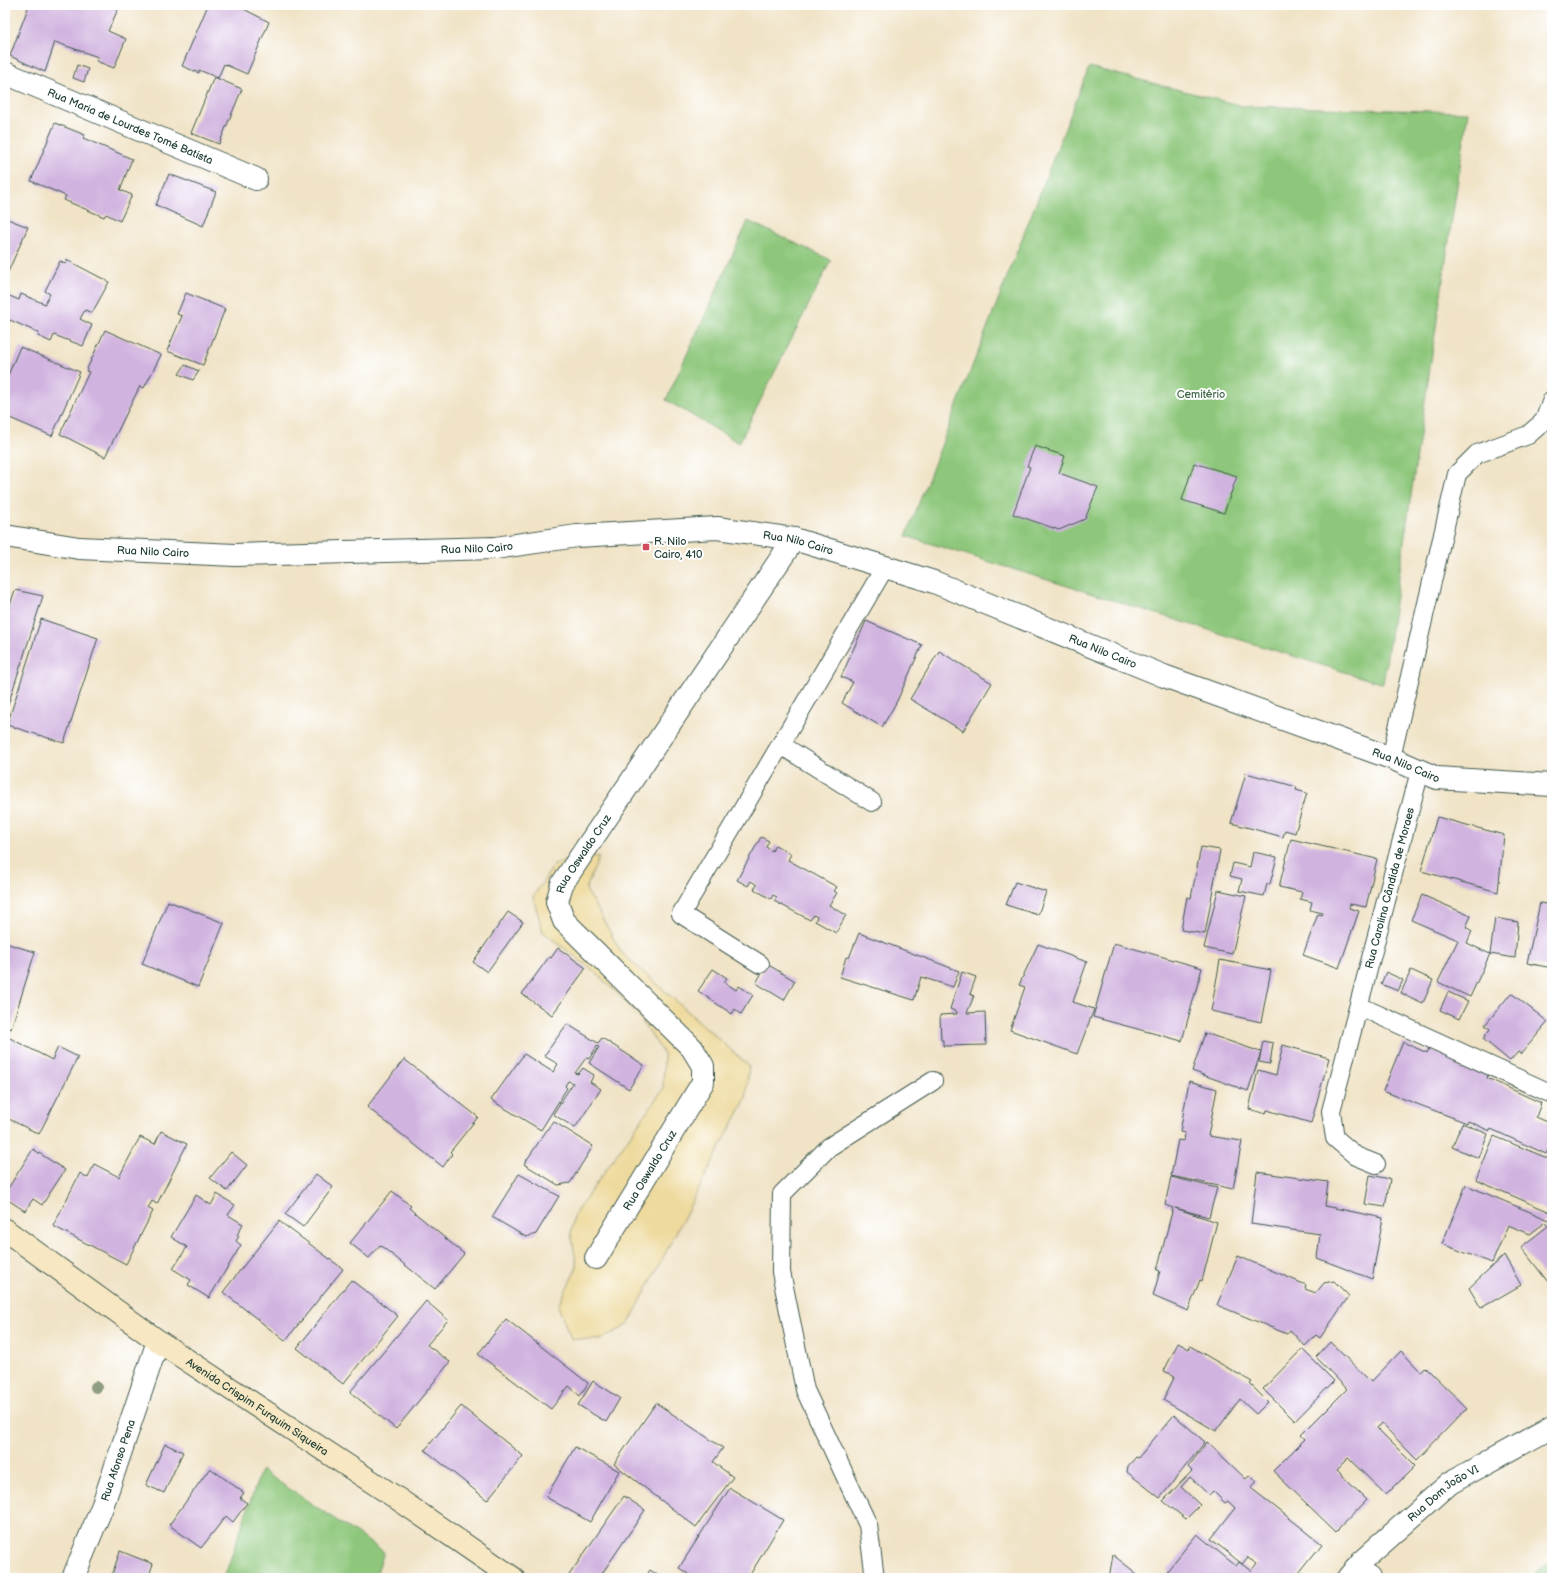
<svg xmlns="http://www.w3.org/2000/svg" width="1557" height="1583" font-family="'Balsamiq Sans',sans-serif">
<rect width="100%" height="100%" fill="#fff"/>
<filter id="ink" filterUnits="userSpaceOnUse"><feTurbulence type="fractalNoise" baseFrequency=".025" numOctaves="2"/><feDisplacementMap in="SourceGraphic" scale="8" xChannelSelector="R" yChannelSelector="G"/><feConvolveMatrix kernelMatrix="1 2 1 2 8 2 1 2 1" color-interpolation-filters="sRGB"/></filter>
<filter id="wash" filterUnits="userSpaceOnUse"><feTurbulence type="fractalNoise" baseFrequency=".012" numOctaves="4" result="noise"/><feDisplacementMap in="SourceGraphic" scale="16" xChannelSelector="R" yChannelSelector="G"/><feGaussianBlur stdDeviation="0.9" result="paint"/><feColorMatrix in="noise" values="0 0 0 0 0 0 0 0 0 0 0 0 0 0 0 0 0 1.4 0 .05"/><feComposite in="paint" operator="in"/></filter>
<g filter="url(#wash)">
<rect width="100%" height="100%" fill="#f0e3c6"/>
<path fill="#8ec77b" stroke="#568258" d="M1089,67L1243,106L1468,112L1383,684L906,536Z
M748,221L831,260L739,443L666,400Z
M261,1470L384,1552L375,1578H224Z
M1552,1558V1578H1531Z"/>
<path fill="#eeda9e" stroke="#868c69" d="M582,855L599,857L586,889L621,952L749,1066L746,1098L628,1325L600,1340L571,1339L558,1306L577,1267L571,1233L574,1215L663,1089L664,1054L635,1011L594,971L543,932L533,897L554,865Z"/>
<g id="blocks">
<path fill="#d0b3df" d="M29,5H120L108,31L126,39L114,68L96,61L98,57L55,42L45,72L10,56Z
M208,5H236L269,22L247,74L224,64L218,78L199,70V73L182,66Z
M77,65L88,69L84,82L73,78Z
M214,77L242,89L219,144L191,133Z
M55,123L85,135L83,138L132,159L120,190L132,195L120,221L106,214L104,217L64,200L66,196L31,181Z
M169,174L216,192L203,226L156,205Z
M5,218L28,227L8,272L5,271Z
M67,260L109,282L92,313L85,310L80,319L92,325L83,346L54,335L51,342L38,336L39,333L10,320L5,332V294L19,300L21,294L45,304L50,294L45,291L60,261L65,264Z
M186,293L225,309L203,365L167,351L182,316L177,314Z
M105,330L161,355L144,388L140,386L105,457L60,434L89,372L86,371Z
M20,347L80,372L52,436L5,416V382Z
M185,365L199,371L193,380L179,374Z
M1035,446L1065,456L1059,473L1098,487L1085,519L1059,530L1013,514L1030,467L1027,466Z
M1194,463L1237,476L1224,513L1182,500Z
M15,590L43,596L5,714V620Z
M41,619L98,638L64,743L7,725Z
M866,621L922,645L897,701L882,727L842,703L853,682L841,677Z
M939,651L992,683L963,731L910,699Z
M1246,773L1297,787L1296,790L1307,793L1295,833L1285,830L1283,837L1231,823Z
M1437,817L1504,835L1498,892L1421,871Z
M761,837L769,841L766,847L772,851L775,845L791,854L788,860L837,887L834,891L837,893L829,905L846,915L836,933L815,921L817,917L814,915L810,920L774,901L777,897L773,895L771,899L754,889L757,885L751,881L748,886L737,880Z
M1291,839L1377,859L1366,907L1350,904L1349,908L1359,911L1339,968L1303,955L1318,914L1322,915L1323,913L1310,910L1312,902L1300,899L1302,892L1279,887Z
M1201,847L1220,850L1205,934L1181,930L1187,897L1191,898Z
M1253,852L1277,857L1270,884H1267L1264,896L1239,891L1242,879L1230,876L1233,863L1250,867Z
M1015,882L1046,892L1038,915L1006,905Z
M1218,890L1246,896L1232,954L1204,948Z
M1422,895L1471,916L1466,927L1472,931L1467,943L1490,954L1470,997L1438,982L1458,940L1411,920Z
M168,901L224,923L198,987L142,964Z
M1540,903L1552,905V968L1527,963Z
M508,912L523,922L487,972L473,962Z
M1495,918L1518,922L1515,958L1490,954Z
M859,933L959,971L953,987L921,977L914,1000L840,977L846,957L849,958Z
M5,943L35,952L11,1029L5,1027Z
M1114,943L1202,968L1182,1041L1093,1017Z
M1038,944L1087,962L1073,1002L1094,1009L1077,1054L1010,1030L1025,987L1019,985Z
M558,948L586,968L552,1015L522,994L549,957L551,958Z
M1220,960L1271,970L1261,1022L1211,1011Z
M767,964L795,981L784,1000L756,983Z
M713,969L727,978L724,982L736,990L739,986L753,995L741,1014L735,1009L732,1014L698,991Z
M1411,970L1433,980L1423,1003L1401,993Z
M962,972L976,977L970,994L974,996L967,1013L985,1012L986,1045L943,1046V1040H941L940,1015L957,1014V1012L950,1009Z
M1386,972L1403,980L1398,991L1381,984Z
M1448,992L1468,1001L1459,1019L1440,1010Z
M1511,993L1548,1022L1521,1054L1518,1052L1510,1061L1483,1039L1490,1029L1485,1025Z
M567,1024L598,1043L602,1038L644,1065L629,1089L589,1063L599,1047L597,1046L589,1059L586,1058L575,1073L578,1074L583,1068L594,1075L590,1082L601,1089L575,1128L553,1114L573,1083L568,1081L565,1086L567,1088L541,1130L491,1100L524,1054L553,1072L558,1064L544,1056Z
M1205,1033L1261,1052L1248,1091L1192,1071Z
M6,1036L52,1060L58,1047L78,1057L39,1134L5,1117Z
M1263,1041L1273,1043L1270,1064L1259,1062Z
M1403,1042L1427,1053L1429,1048L1489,1073L1487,1078L1541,1103L1536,1117L1552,1124V1141L1546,1154L1491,1129L1490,1131L1468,1121L1467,1123L1383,1091Z
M1283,1045L1329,1058L1311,1123L1267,1110L1266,1114L1249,1109L1258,1070L1276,1075Z
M404,1059L478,1117L450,1152L452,1154L443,1167L367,1107Z
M1189,1081L1217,1089L1208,1136L1242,1141L1233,1189L1171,1176L1178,1140L1184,1141L1185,1133L1180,1132Z
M553,1121L593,1146L570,1183L558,1185L524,1164Z
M1462,1123L1488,1134L1479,1158L1452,1147Z
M161,1131L187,1144L157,1204L152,1201L148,1208L153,1211L126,1264L53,1226L80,1173L88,1178L94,1164L119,1177L140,1137L155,1144Z
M1494,1136L1552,1160V1208L1550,1212L1476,1180Z
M33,1149L65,1170L42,1205L33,1199L25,1211L5,1198V1193Z
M231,1152L247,1165L227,1191L210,1178Z
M1257,1172L1328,1182L1325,1206L1383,1218L1372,1279L1317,1258L1320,1234L1251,1224Z
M316,1174L333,1187L303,1227L285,1214Z
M519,1174L559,1196L536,1234L526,1237L492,1217Z
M1370,1175L1390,1179L1385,1207L1365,1204Z
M1171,1177L1217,1188L1209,1217L1175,1208L1217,1222L1202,1281L1200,1280L1188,1311L1153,1296L1160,1271L1157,1270L1173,1208L1165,1205Z
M1466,1185L1549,1220L1552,1217V1279L1548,1282L1521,1247L1548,1226L1546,1222L1530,1234L1508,1225L1492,1263L1442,1244Z
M392,1191L411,1206L409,1208L464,1254L435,1289L380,1245L369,1258L350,1243Z
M217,1194L235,1205L228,1215L243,1224L237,1235L239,1236L236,1241L241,1245L209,1298L188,1285L191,1280L173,1269L187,1247L171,1237L196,1195L211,1205Z
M279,1221L343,1269L285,1341L223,1292Z
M1504,1255L1521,1285L1481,1308L1469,1288Z
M1238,1256L1306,1285L1305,1289L1316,1293L1324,1283L1334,1281L1349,1296L1320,1338L1316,1335L1305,1346L1290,1330L1287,1334L1217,1305Z
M351,1280L398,1316L343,1384L297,1348Z
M426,1301L448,1320L427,1345L450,1362L396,1429L350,1392Z
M506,1319L588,1383L580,1396L569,1386L551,1409L478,1354Z
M1330,1342L1371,1382L1401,1351L1421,1372L1425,1367L1467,1408L1417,1460L1381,1423L1377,1428L1415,1466L1386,1495L1348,1458L1336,1470L1367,1500L1336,1532L1273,1471L1305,1439L1301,1435L1347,1389L1316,1357Z
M1178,1343L1189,1349L1190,1346L1252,1382L1250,1384L1268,1402L1256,1414L1240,1399L1216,1431L1163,1400L1175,1376L1164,1371Z
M1302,1349L1334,1381L1295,1421L1263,1389Z
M593,1381L620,1398L606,1422L578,1405Z
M656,1403L723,1448L713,1462L733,1477L696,1527L614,1464Z
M461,1406L523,1456L487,1500L425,1450Z
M1174,1415L1205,1442L1160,1498L1127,1472L1128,1466L1136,1457L1138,1458Z
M1207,1442L1246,1479L1250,1475L1257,1481L1251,1488L1322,1544L1295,1578H1175L1167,1571L1197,1534L1236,1566L1239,1562L1251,1571L1257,1563L1248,1557L1242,1564L1211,1539L1235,1508L1228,1501L1225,1503L1213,1491L1209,1495L1190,1477L1181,1487L1200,1505L1186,1519L1163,1501L1192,1471L1188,1467Z
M165,1444L183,1452L164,1493L146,1485Z
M575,1447L619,1471L590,1522L546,1497Z
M210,1468L244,1493L240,1498L247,1503L233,1522L226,1516L201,1548L169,1525Z
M730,1488L783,1520L748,1578H694L679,1568Z
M624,1496L645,1510L599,1578H567Z
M120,1551L153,1564L148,1578H111Z
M1113,1555L1136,1573L1135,1578H1109Z
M650,1570L662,1578H645Z"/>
</g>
</g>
<g filter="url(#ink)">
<use href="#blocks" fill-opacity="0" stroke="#3e564a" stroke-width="1"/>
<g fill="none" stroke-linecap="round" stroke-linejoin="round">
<g stroke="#3e564a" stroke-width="20">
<g id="service">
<path d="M781,745L872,802"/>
<path d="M1391,758L1457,474L1477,454L1528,435L1544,421L1552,400"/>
<path d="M760,964L681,914L885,567"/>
<path d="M1359,1006L1552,1094"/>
<path id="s1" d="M1376,1164L1356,1156L1335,1138L1331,1111L1420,771"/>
<path d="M875,1578L868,1525L805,1390L781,1272L782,1194L829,1147L933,1081"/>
</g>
</g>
<g stroke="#3e564a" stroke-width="24">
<g id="minor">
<path id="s2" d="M5,73L256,179"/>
<path id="s3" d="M596,1258L703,1082V1066L692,1048L564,921L557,902L562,884L794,539"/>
<path d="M1355,1569L1369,1578"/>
<path id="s4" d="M73,1578L102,1507L158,1341"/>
</g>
</g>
<g stroke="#3e564a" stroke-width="24">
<g id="tertiary">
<path id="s5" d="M5,536L79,548L235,555L495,548L577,536L717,528L794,539L934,582L1164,676L1391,758L1437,778L1552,785"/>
<path id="s6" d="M1348,1578L1362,1561L1450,1483L1552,1427"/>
</g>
</g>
<g stroke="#3e564a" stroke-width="24">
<g id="secondary">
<path id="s7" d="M5,1230L158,1341L398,1499L513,1578"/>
</g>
</g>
<use href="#service" stroke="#fff" stroke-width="18"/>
<use href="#minor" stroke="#fff" stroke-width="22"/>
<use href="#tertiary" stroke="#fff" stroke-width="22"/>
<use href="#secondary" stroke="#f7e8c3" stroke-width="22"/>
</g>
<circle fill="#8f9e81" cx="96" cy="1387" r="6"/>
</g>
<rect fill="#d1495b" stroke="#fff" stroke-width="1.5" x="642" y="543" width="8" height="8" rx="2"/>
<g text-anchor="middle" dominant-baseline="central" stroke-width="4" stroke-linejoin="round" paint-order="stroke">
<g font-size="11" fill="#1f3d34" stroke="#fff">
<text stroke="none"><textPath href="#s2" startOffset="136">Rua Maria de Lourdes Tomé Batista</textPath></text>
<text stroke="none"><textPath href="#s5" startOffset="797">Rua Nilo Cairo</textPath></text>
<text stroke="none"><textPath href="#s5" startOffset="473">Rua Nilo Cairo</textPath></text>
<text stroke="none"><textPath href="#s5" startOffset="149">Rua Nilo Cairo</textPath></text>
<text stroke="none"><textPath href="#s5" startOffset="1121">Rua Nilo Cairo</textPath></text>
<text stroke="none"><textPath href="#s5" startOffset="1445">Rua Nilo Cairo</textPath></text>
<text stroke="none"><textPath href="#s3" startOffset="499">Rua Oswaldo Cruz</textPath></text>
<text stroke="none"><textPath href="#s1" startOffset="307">Rua Carolina Cândida de Moraes</textPath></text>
<text stroke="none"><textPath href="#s3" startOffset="103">Rua Oswaldo Cruz</textPath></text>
<text stroke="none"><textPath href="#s7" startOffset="308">Avenida Crispim Furquim Siqueira</textPath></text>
<text stroke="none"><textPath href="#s4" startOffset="126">Rua Afonso Pena</textPath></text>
<text stroke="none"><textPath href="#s6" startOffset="128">Rua Dom João VI</textPath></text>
</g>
<g font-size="11" fill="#406649" stroke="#fff">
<text x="1201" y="394">Cemitério</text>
</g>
<g font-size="11" fill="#1f3d34" stroke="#fff" text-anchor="start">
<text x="654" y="541">R. Nilo<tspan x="654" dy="13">Cairo, 410</tspan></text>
</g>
</g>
<rect width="1557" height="1583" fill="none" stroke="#fff" stroke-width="20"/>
</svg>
